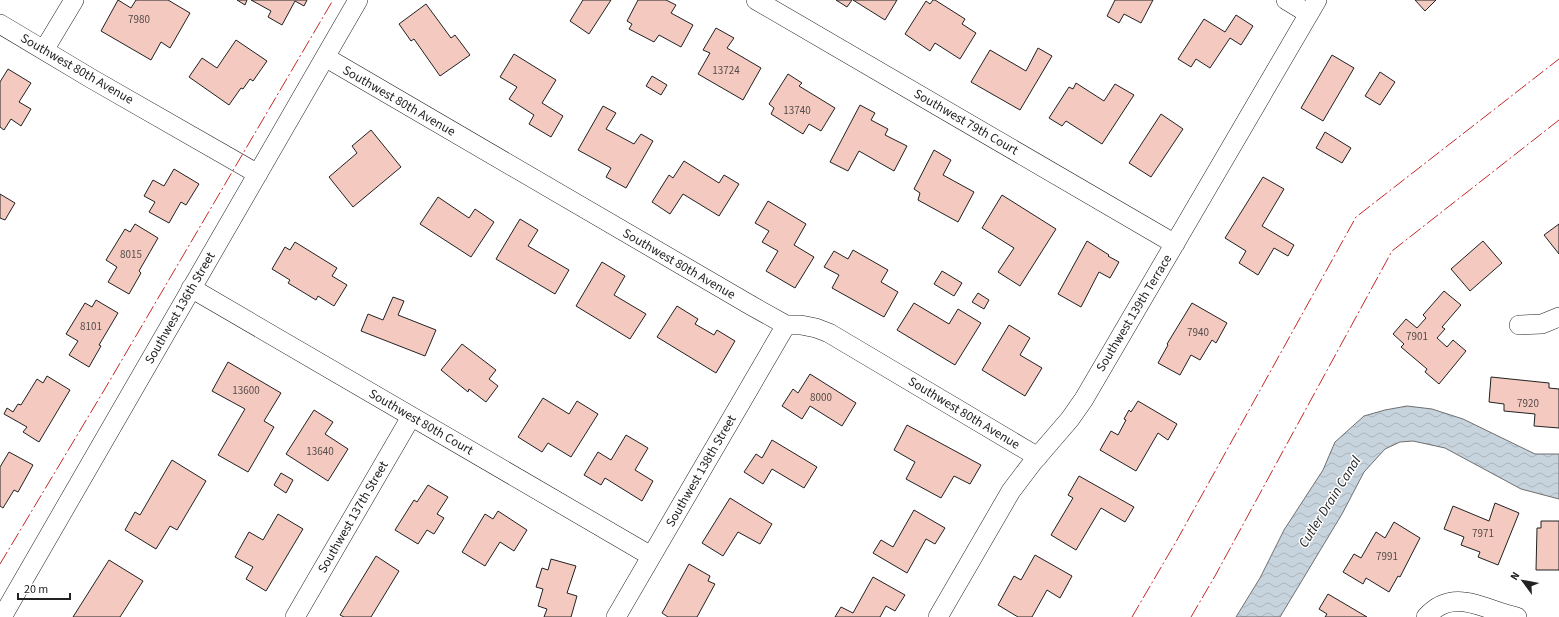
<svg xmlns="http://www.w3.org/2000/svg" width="1559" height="617" font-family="'Source Sans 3',sans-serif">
<defs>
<pattern id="water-waves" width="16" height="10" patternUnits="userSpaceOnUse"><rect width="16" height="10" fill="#c7d3dd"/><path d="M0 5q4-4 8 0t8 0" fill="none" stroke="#abb5bd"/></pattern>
</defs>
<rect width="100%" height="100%" fill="#fff"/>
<path fill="url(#water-waves)" stroke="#6f6f6f" d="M1407,406L1432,409L1463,419L1535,454H1559V499L1521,489L1445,448L1413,441L1400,442L1385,449L1364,472L1342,514L1280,617H1236L1260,578L1284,530L1323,470L1335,442L1364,416L1385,410Z"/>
<path fill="#f3c9c0" stroke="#222" d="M118,0L131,8L136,0H168L190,13L170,48L161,42L151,60L101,31Z
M237,0H247L245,5Z
M251,0H307L304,6L295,1L282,25L268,17L271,11Z
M583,0H611L589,34L570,21Z
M638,0H666L676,5L671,13L693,25L681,47L659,35L654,42L629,29L632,24L627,21Z
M836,0H852L847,7Z
M853,0H897L885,20Z
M933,0H935L965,19L962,24L976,33L960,59L935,43L930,51L905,34L926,1L930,4Z
M1115,0H1153L1141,23L1124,14L1119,23L1107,16Z
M1415,0H1436L1425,11Z
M426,4L451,38L455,35L470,55L440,76L414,39L411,41L399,24Z
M1236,15L1253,26L1241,45L1230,38L1210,68L1196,59L1191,67L1178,59L1204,19L1225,32Z
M716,28L734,38L727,48L761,68L743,100L698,74L710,53L703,50Z
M236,40L267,61L253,81L250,79L243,89L241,88L229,105L189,77L202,58L217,68Z
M1038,48L1052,56L1020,110L971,82L990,50L1026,71Z
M514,54L556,80L542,103L563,116L551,137L529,124L534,115L509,99L517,87L500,77Z
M1332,55L1354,68L1323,121L1301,108Z
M8,69L31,83L19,102L31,109L21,126L11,119L4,130L0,127V82Z
M1380,72L1395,82L1380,105L1365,96Z
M788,74L802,83L799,86L835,108L821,131L809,124L803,134L771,114L774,108L769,104Z
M652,76L667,85L661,95L646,86Z
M1076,83L1104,101L1115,84L1134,95L1102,144L1066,121L1062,126L1049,118L1069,87L1073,89Z
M860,105L875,113L871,120L888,129L885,135L907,146L894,171L859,151L848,171L830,162Z
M603,106L616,113L606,129L634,144L641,134L653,141L626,188L606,177L611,168L578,150Z
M1161,114L1183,129L1151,177L1129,163Z
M371,130L401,167L353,207L329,177L357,153L352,146Z
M1325,132L1351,148L1342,163L1316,148Z
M934,150L951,160L943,175L974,192L958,222L918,200L920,193L914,189Z
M684,161L719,183L724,175L739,184L719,216L683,194L670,214L652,202L669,175L673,178Z
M174,169L199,184L186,205L181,202L169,223L149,212L155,202L144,196L153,180L164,186Z
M1263,177L1284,189L1262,226L1294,245L1288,256L1274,248L1258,275L1239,263L1246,251L1225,238Z
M0,194L15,203L5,220L0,218Z
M1002,195L1056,229L1020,286L998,272L1014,248L982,228Z
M438,197L469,218L475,209L494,222L471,257L420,224Z
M768,201L806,224L794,245L814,257L795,288L766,271L778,251L762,242L769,231L755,223Z
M520,219L538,230L528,246L569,270L555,294L496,259Z
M135,224L158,238L139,271L141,273L129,294L108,282L117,267L106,260L125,229L130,232Z
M1559,224V254L1544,235Z
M1087,241L1109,255L1108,256L1119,262L1110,278L1099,272L1081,307L1058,294Z
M1483,241L1502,263L1470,291L1451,269Z
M295,242L337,268L332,276L347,285L334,306L318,296L316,300L288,283L290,280L272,269L285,247L290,250Z
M853,250L888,270L881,282L898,292L884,317L832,288L839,275L824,267L834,251L848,259Z
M602,262L625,276L614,295L646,314L630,339L576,306Z
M942,271L962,283L954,296L934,284Z
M1444,291L1461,305L1442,327L1445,329L1437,338L1447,347L1453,340L1466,351L1439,384L1425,372L1427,369L1401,347L1404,344L1393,334L1406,319L1417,328L1426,318L1423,315Z
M978,293L989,300L984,309L972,302Z
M393,297L404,301L398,315L436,330L425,356L361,331L368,314L383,320Z
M96,300L118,313L99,345L101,346L89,367L69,355L78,341L66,334L85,303L92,307Z
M914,303L949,324L958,309L981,323L955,365L897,330Z
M1192,303L1227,323L1216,343L1212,340L1200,360L1191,355L1180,375L1158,363L1168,345L1167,344Z
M677,306L698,319L695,324L714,335L717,330L735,341L716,373L657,337Z
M1009,325L1030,338L1020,355L1042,368L1025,396L982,370Z
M462,344L496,370L489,379L498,386L486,402L469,389L468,392L441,370Z
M228,362L281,393L264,421L274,427L248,472L218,455L245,409L212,391Z
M810,374L856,403L842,426L810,406L802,419L782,406L793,389L798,393Z
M47,376L70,390L39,442L23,432L27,427L4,414L7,408L13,412L18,404L21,405L37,379L43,383Z
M1491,377L1549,383V388L1559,389V428L1534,426L1535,414L1504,411V404L1489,402Z
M543,398L569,414L577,401L598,414L571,457L548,443L542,452L518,437Z
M1138,401L1177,424L1168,440L1158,433L1136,471L1100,450L1111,431L1118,435L1126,420L1124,419L1129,410L1131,412Z
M314,410L333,422L325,434L348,449L328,481L286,454Z
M907,425L981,465L970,484L954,476L941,498L906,479L915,462L894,450Z
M626,435L648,448L635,470L653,481L642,501L605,478L601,485L584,475L598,452L611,460Z
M772,440L817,467L804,488L772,469L763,484L744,472L756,454L762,458Z
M9,452L33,465L18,492L14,490L3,508L0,506V467Z
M172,460L206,481L177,530L170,526L156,549L125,530L135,512L140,515Z
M281,473L293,480L286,493L274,485Z
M1079,476L1134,507L1125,522L1101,508L1076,550L1051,535L1073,498L1068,495Z
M428,485L448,497L437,514L444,518L434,534L427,530L418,544L395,530L414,500L417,502Z
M730,498L772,524L760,544L738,532L723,556L702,543Z
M1495,503L1519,513L1498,565L1478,557L1480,552L1461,545L1464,537L1444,529L1453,506L1489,521Z
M914,510L945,528L935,544L926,539L907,573L873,553L881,540L893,547Z
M498,511L527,530L514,551L500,542L485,566L462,552L485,514L493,519Z
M278,514L303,529L266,591L246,579L253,567L235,557L249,532L263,540Z
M1541,521H1559V570H1536L1537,528H1541Z
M1394,522L1420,538L1400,577L1398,576L1389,592L1366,578L1363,584L1343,572L1354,554L1361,558L1376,532L1385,538Z
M1035,555L1072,576L1060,598L1047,590L1032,617H1018L998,605L1014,576L1021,580Z
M376,556L399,571L371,617H344L340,615Z
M551,559L576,566L567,593L577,596L571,617H544L547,609L538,606L543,589L536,587L542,568L548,570Z
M109,560L143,581L120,617H73Z
M689,564L710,576L708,581L715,584L697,617H668L662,613Z
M873,577L905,595L895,611L886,606L880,617H835L841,607L853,613Z
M1328,594L1367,617H1325L1327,614L1319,609Z"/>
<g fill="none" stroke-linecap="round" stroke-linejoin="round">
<g stroke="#222" stroke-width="20">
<path id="minor" d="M756,0L1175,244
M1286,0L1309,14
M0,24L92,79L258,174
M44,50L74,0
M325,57L752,306L786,325H801L816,328L829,333L1038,457
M191,288L651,556
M1519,325L1542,324L1559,317
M2,617L358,0
M295,617L411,417
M616,617L786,325
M938,617L1011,491L1033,462L1070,419L1084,399L1317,0
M1426,617C1454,586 1483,610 1517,617"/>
</g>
<use href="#minor" stroke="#fff" stroke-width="19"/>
<path stroke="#c62828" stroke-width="1" stroke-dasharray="14 3 2 3" stroke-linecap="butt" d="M0,564L106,387L333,0
M1132,617L1177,540L1356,217L1559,59
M1191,617L1215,576L1392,251L1559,120"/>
</g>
<g text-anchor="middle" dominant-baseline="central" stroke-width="3" stroke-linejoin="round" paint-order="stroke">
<g font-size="11" fill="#564c4a">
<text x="139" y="19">7980</text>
<text x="726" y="70">13724</text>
<text x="797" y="110">13740</text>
<text x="131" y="254">8015</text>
<text x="91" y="326">8101</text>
<text x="1198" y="332">7940</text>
<text x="1417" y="336">7901</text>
<text x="246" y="390">13600</text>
<text x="821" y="397">8000</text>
<text x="1528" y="403">7920</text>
<text x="320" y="451">13640</text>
<text x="1483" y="533">7971</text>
<text x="1387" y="556">7991</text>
</g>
<g font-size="13" fill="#222" stroke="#fff">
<text transform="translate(77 69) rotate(30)">Southwest 80th Avenue</text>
<text transform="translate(399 101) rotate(30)">Southwest 80th Avenue</text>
<text transform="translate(966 122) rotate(30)">Southwest 79th Court</text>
<text transform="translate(679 264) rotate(30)">Southwest 80th Avenue</text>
<text transform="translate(180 308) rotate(-60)">Southwest 136th Street</text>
<text transform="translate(1134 313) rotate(-59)">Southwest 139th Terrace</text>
<text transform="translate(964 413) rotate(31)">Southwest 80th Avenue</text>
<text transform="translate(421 422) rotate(30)">Southwest 80th Court</text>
<text transform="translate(701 471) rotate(-60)">Southwest 138th Street</text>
<text transform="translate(353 517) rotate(-60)">Southwest 137th Street</text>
</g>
<g font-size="14" font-style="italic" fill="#222" stroke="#fff">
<text transform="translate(1330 502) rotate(-58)">Cutler Drain Canal</text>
</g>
</g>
<g transform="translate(1523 581) rotate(302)" stroke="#ffffff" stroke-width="3" paint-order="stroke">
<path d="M0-3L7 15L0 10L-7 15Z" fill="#222222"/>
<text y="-6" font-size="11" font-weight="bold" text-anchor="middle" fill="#222222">N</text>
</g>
<path d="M18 593v6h52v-6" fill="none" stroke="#222222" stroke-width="2"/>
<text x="24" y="593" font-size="12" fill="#222222" stroke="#ffffff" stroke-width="3" paint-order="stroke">20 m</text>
</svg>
